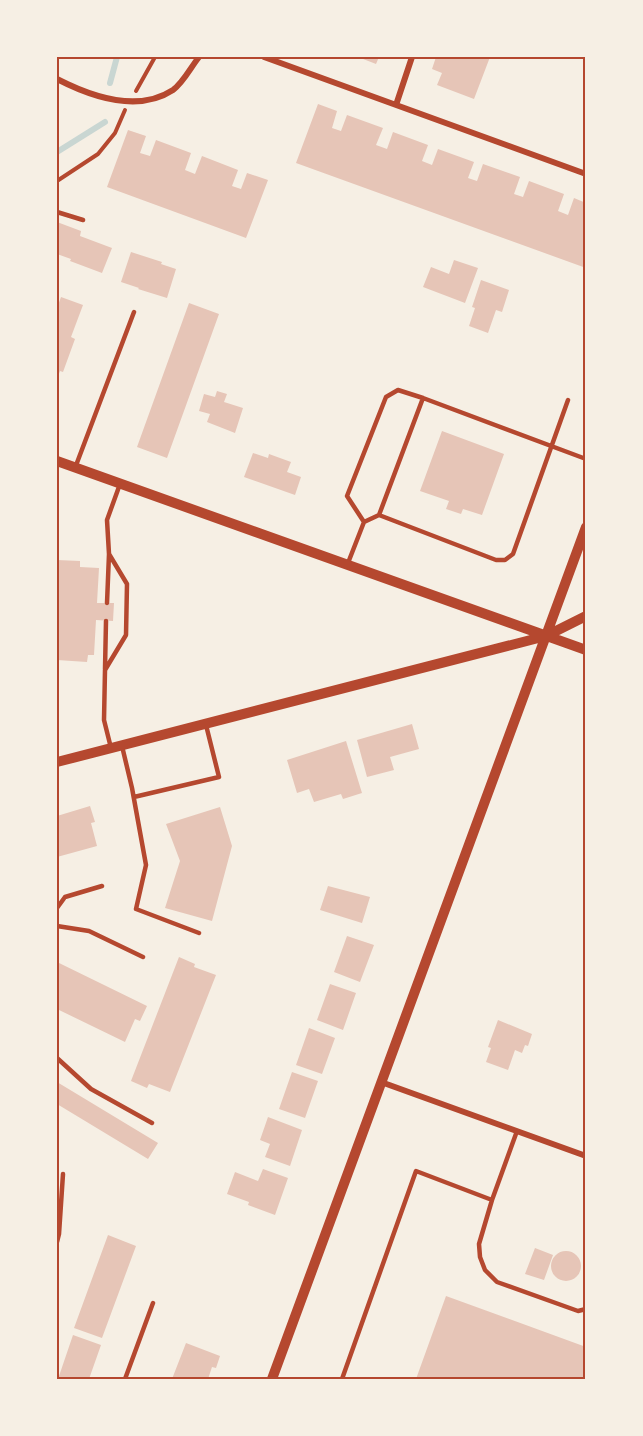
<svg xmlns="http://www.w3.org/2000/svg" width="643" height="1436" font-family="'IBM Plex Sans',sans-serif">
<rect width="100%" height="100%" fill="#f6efe4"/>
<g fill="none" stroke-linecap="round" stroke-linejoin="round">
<path stroke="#c9d6d2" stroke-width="6" d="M110,83L117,57
M57,152L105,122"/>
</g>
<path fill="#e6c5b7" d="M358,57H379L376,64Z
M436,57H490L474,99L437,85L442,73L432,69Z
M318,104L337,111L332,128L341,131L347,115L383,128L376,145L387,149L393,132L428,145L422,161L432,165L438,149L474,162L468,178L477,181L483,164L520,177L514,194L523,197L529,181L564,194L558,211L568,215L574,198L586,203V268L296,163Z
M128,130L146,136L140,153L150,156L156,140L191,153L185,170L195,174L202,156L238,170L232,186L241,189L247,173L268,180L246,238L107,187Z
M57,222L81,231L80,236L112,248L102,273L70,261L71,259L57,254Z
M131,252L162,262L161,264L176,269L167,298L138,289L139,288L121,282Z
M454,260L478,268L465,303L423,287L431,267L449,274Z
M481,280L509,290L502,312L496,310L488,333L469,326L475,308L472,307Z
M61,297L83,305L71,337L75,339L63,372L60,371L57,379V308Z
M189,303L219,314L167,458L137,447Z
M217,391L227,394L224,402L243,408L235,433L207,422L210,414L199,411L204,394L215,397Z
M442,431L504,454L482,515L463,509L461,514L446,509L449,501L420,491Z
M253,453L268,458L269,454L291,462L287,472L301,477L295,495L244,477Z
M57,560L80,561V567L99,568L97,603H114L113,621L96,620L94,655H88L87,662L57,660Z
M412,724L419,749L390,757L394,770L367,777L357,740Z
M346,741L362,793L343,799L341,794L314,802L309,789L297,793L287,760Z
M90,806L95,822L91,823L97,846L57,857V816Z
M220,807L232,846L212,921L165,908L180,861L166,824Z
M328,886L370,897L362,923L320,910Z
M347,936L374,945L360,982L334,972Z
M179,957L195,964L194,967L216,975L170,1092L149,1084L147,1088L131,1081Z
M57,962L147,1006L140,1021L135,1019L125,1042L57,1009Z
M330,984L356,993L343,1030L317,1020Z
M498,1020L532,1034L528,1046L525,1045L522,1053L515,1050L508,1070L486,1062L491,1048L488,1047Z
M309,1028L335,1038L322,1074L296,1065Z
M292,1072L318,1081L305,1118L279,1109Z
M57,1082L158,1143L148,1159L57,1104Z
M268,1117L302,1130L290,1166L265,1157L270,1144L260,1140Z
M263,1169L288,1178L275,1215L248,1205L249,1202L227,1194L235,1172L258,1181Z
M108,1235L136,1246L102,1338L74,1328Z
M535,1248L553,1255L544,1280L525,1274Z
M551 1266a15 15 0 1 1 30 0a15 15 0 1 1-30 0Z
M446,1296L586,1347V1379H416Z
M73,1335L101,1345L89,1379H58Z
M186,1343L220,1356L216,1368L212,1367L208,1379H172Z"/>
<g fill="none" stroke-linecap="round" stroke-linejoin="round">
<path stroke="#b5482f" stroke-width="4" d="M136,91L155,57
M57,181L98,154L115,133L125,110"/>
<path stroke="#b5482f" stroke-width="4.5" d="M57,212L83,220
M75,468L134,312
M379,515L496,560H505L513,554L568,400
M364,522L347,496L386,397L398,390L423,398
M348,563L364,522L379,515L423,398L586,459
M107,603L109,554
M105,669L106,621
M122,746L132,788L146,865L136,909L199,933
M111,748L104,720L105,670L126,635L127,584L109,554L107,520L120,484
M134,797L219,777L206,725
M57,908L65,897L102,886
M57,926L89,931L143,957
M57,1058L91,1089L152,1123
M492,1200L479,1244L480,1257L485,1270L497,1282L578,1311L586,1309
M57,1242L59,1234L63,1174
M125,1379L153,1303
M342,1379L416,1171L492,1200L517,1131"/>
<path stroke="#b5482f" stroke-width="6" d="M264,57L586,174
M57,79C90,96 138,113 173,90C183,83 191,67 199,57
M396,105L412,57
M381,1082L586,1156"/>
<path stroke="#b5482f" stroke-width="10" d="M57,461L586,650
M57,762L546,636L586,616
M272,1379L586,527"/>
</g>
<rect width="643" height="1436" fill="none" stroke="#f6efe4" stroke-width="117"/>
<rect x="58" y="58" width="526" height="1320" fill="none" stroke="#b5482f" stroke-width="2"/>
</svg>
